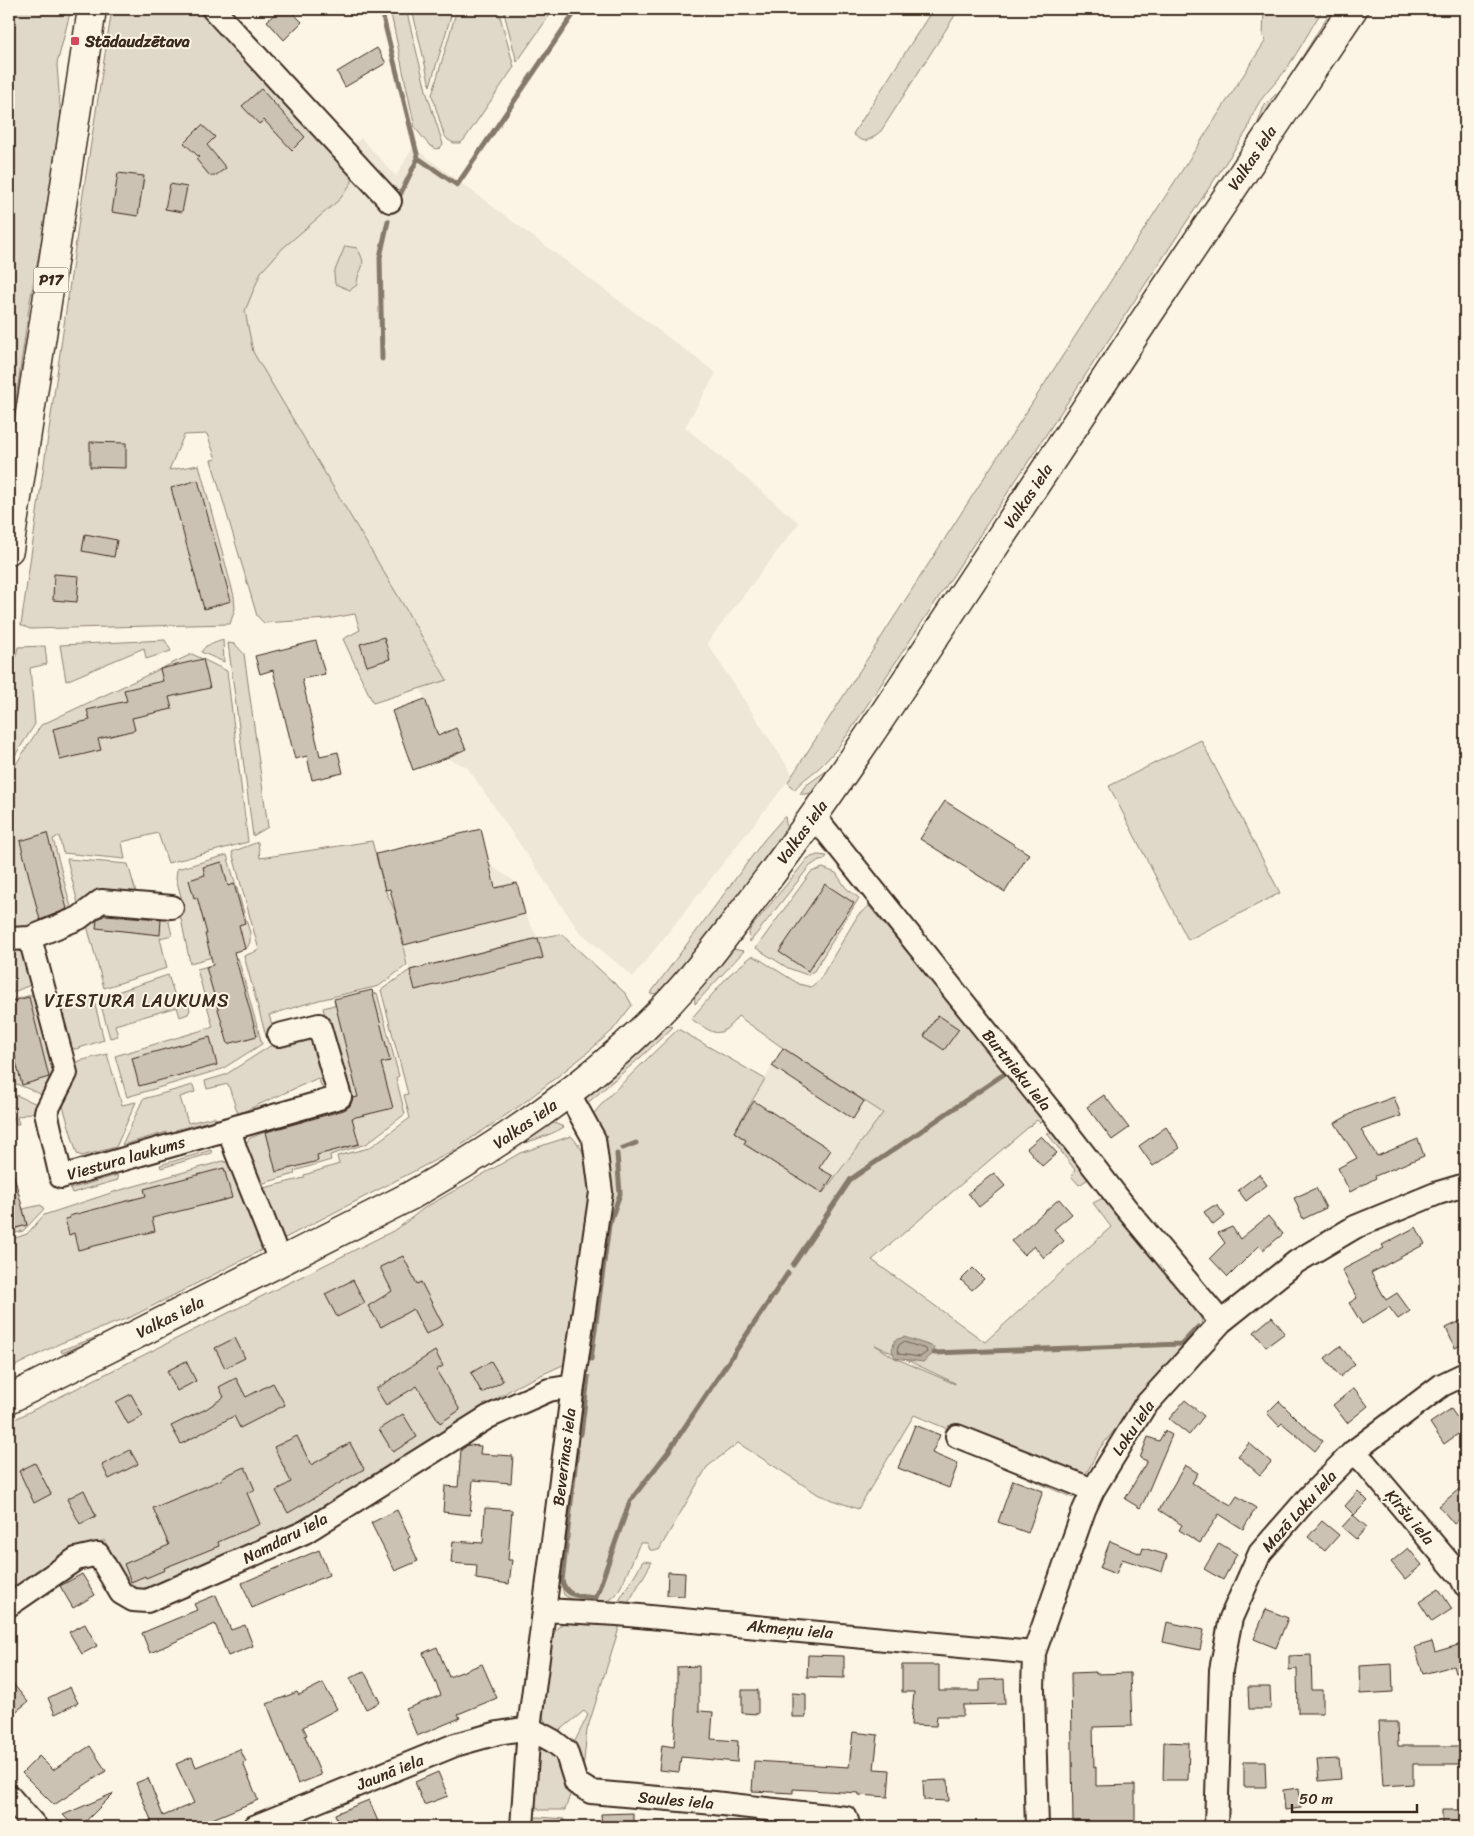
<svg xmlns="http://www.w3.org/2000/svg" width="1474" height="1836" font-family="Sriracha,sans-serif">
<rect width="100%" height="100%" fill="#fcf5e5"/>
<filter id="ink" filterUnits="userSpaceOnUse"><feTurbulence type="fractalNoise" baseFrequency=".02" numOctaves="2"/><feDisplacementMap in="SourceGraphic" scale="10" xChannelSelector="R" yChannelSelector="G"/><feConvolveMatrix kernelMatrix="1 2 1 2 8 2 1 2 1" color-interpolation-filters="sRGB"/></filter>
<g filter="url(#ink)">
<path fill="#eee6d6" d="M361,138L396,176L413,147L716,373L685,427L799,523L707,643L793,775L633,977L579,931L467,767L446,758L425,699L384,600L237,350L219,263Z
M481,829L490,865L517,883L525,914L538,938L543,958L415,990L396,913L385,890L376,854Z
M783,1048L884,1113L822,1193L744,1144L734,1132L754,1101L772,1066Z"/>
<path fill="#e0d8c8" stroke="#8e8173" fill-rule="evenodd" d="M9,9H71L57,64L61,120L56,166L30,301L9,448Z
M112,9H203L354,170L352,182L340,199L283,248L261,272L245,311L253,352L401,601L447,680L373,703L343,639L360,630L355,614L327,619L264,623L257,616L211,460L216,459L207,434L184,435L169,470L199,465L234,596L235,609L230,624L30,629L21,625L80,213Z
M390,9H406L427,94L443,144L440,148L436,149L429,145L415,128Z
M412,9H453L430,86Z
M457,9H498L514,67L464,140L460,143H454L448,140L444,135L432,95Z
M503,9H554L517,62Z
M933,9H959L881,131L872,138L865,141L859,139L853,134Z
M1264,9H1323C1311,28 1300,49 1287,68C1270,92 1256,98 1248,129L874,695C858,718 843,745 823,764C813,774 803,779 794,790L788,782L1266,40L1263,37Z
M1332,9H1337L1281,98L939,613L821,785C814,792 810,795 800,794L805,786L829,769L938,611L1251,142L1264,106L1284,86Z
M345,246L357,248C370,269 357,267 357,285L350,290L335,284L334,273Z
M165,640L171,651L146,659L144,648L66,681L60,645Z
M223,640L224,662L201,652L206,646Z
M228,643L235,644L244,654L268,827L253,836Z
M45,646L47,664L30,668L35,724L9,765V688L18,647Z
M192,654L227,671L248,842L168,863L158,833L122,842L125,859L63,853L59,836L53,839L73,915L9,932V775L41,725Z
M1201,740L1280,893L1188,940L1109,786Z
M785,816L787,831L718,933L661,993L650,994L764,840Z
M372,841L385,890L396,913L407,965L379,986L319,1000L269,1015L275,1035L267,1040L244,956L259,950L232,852L258,842L260,858Z
M227,855L250,933V942L247,948L190,963L180,914L185,912L176,878L177,869Z
M818,855L827,856L824,860L816,862L809,867L750,942L749,932L751,928L808,858Z
M67,859L128,864L137,896L79,908Z
M823,868L836,873L846,888L859,898L814,971L807,975L788,968L756,948L811,872Z
M869,906L1007,1072L1014,1085L1044,1118L1040,1123L1037,1120L872,1260L985,1342L1111,1227L1093,1203L1105,1197L1197,1310L1202,1320L1200,1331L1165,1368L1100,1448L1073,1498L975,1455L981,1443L914,1415L858,1509L819,1495L738,1443L707,1467L659,1550H650L647,1543H640C635,1554 621,1590 615,1596C601,1609 578,1604 564,1595L560,1579L574,1447L609,1205L610,1166L597,1131L588,1120L607,1098L678,1029L765,1079L734,1132L746,1140L744,1144L823,1193L883,1113L783,1048L738,1016C719,1041 715,1034 691,1019L729,975L752,956L759,959L799,984L811,987L820,979L858,915ZM875,1345L955,1383V1384L895,1358Z
M98,911L168,918L172,935L160,938L167,968L104,988L86,922Z
M561,934L626,994L632,1005L612,1031L581,1058L521,1105L451,1152L285,1238L280,1234L260,1189L304,1178V1175L339,1164L337,1156L369,1148L410,1118L404,1095L408,1094L381,990L410,970L538,938Z
M9,948C27,948 30,969 35,983L9,994Z
M732,949L744,951L695,1004L694,992Z
M238,958L262,1044L222,1069L127,1097L115,1056L213,1027L197,969Z
M168,975L175,996L187,998L190,1010L188,1014L180,1017L177,1007L115,1025L118,1036L110,1038L99,998Z
M377,993L399,1076L396,1078L405,1114L366,1144L330,1155L331,1160L294,1171L295,1174L257,1185L244,1145L250,1138L346,1100L323,1008Z
M35,994L58,1079L48,1097L9,1081V1001Z
M93,997L104,1040L76,1049L67,1048L58,1012L64,1005Z
M668,1026L673,1027L641,1057L584,1106L586,1095L659,1028Z
M316,1039L326,1087L323,1090L318,1078L238,1114L228,1084L207,1089L205,1081L225,1075L278,1041L280,1048Z
M107,1054L122,1105L136,1102L116,1147L82,1156L77,1154L63,1106L67,1088L75,1067L79,1061Z
M193,1085L195,1092L180,1097L188,1123L214,1117L218,1120L221,1129L213,1132L209,1121L175,1130L176,1140L170,1143L167,1132L122,1145L143,1099Z
M9,1092L44,1107V1109L17,1117L19,1124H16L11,1104H9Z
M545,1123H554L564,1127C548,1137 531,1140 514,1147Z
M1052,1132L1057,1136L1088,1177L1087,1180L1079,1185L1071,1176L1075,1170L1047,1133Z
M571,1136C579,1144 586,1155 588,1166C591,1180 589,1194 589,1208C587,1261 575,1313 565,1364L517,1386L291,1526L135,1595L104,1540L9,1593V1422L397,1229L424,1208L520,1153Z
M211,1150L212,1153L161,1168L160,1165Z
M223,1161L230,1164L264,1249L131,1317L61,1343L9,1369V1240L27,1234L44,1215L117,1191Z
M117,1175L118,1180L72,1193L70,1189Z
M41,1205L44,1209L23,1231L9,1235V1230L27,1225L23,1209Z
M116,1330L117,1331L62,1353L61,1350Z
M643,1561L652,1562L627,1605L617,1604Z
M569,1619L621,1622L587,1730L583,1771L574,1751L575,1741L588,1715L584,1711L558,1732L550,1731L543,1717L542,1700L551,1637L557,1628Z
M543,1748H554L571,1792L565,1810H540L534,1805L537,1755Z
M537,1817L564,1819L565,1827H529V1822Z"/>
<path fill="#b7ad9e" stroke="#85796b" d="M904,1337L934,1347V1353L923,1362L895,1358L892,1350L895,1340Z"/>
<g fill="none" stroke-linecap="round" stroke-linejoin="round">
<path stroke="#6d5e51" stroke-width="1" d="M904,1342L926,1349L927,1352L920,1357L899,1354L897,1350L899,1345Z"/>
<path stroke="#85796b" stroke-width="5" d="M381,9L418,158L399,197
M418,158L457,185L577,9
M382,359L380,257L388,221
M623,1148L636,1143
M793,1265L851,1179L1004,1074
M934,1353L1182,1344L1198,1327
M591,1359L609,1225L620,1194L617,1154
M581,1434L588,1377
M577,1450L562,1581C567,1598 580,1596 596,1598
M595,1600L630,1501L668,1452L788,1273"/>
</g>
<path fill="#ccc2b3" stroke="#3b2a1e" d="M280,9H289L302,22L284,40L267,21Z
M377,48L386,63L345,87L337,72Z
M261,89L305,137L292,150L264,120L259,124L242,106Z
M202,125L215,137L207,145L226,168L215,176H210L196,159L199,157L184,143Z
M118,173L144,176L138,216L112,212Z
M170,184L187,187L182,212L165,209Z
M90,442L126,443V468L90,467Z
M198,480L231,601L204,609L171,488Z
M85,534L117,540L114,557L82,551Z
M54,574L79,576L77,602L53,600Z
M384,637L390,659L367,666L360,644Z
M316,641L325,674L302,679L320,756L338,752L343,773L312,780L307,756L295,759L273,670L260,674L255,656Z
M203,659L210,688L169,697L172,709L132,718L135,730L98,739L101,750L60,760L53,729L90,720L87,710L127,701L124,690L163,681L160,669Z
M425,699L438,736L456,728L466,749L446,758L413,770L392,711Z
M945,801L1029,854L1005,892L920,839Z
M481,829L495,888L517,883L525,914L404,945L390,889L385,890L376,854Z
M47,833L67,909L40,920L20,841Z
M222,862L228,886L234,884L245,923L239,925L245,949L234,952L257,1036L228,1044L206,967L213,965L205,934H207L197,897L194,898L189,880L205,875L203,867Z
M825,884L854,903L808,971L779,952Z
M105,915L161,919L160,935L96,928L97,920Z
M538,938L543,958L415,990L410,970Z
M372,990L390,1061L381,1063L393,1108L352,1118L359,1144L317,1155L318,1161L276,1172L266,1132L344,1110L350,1106L353,1098L358,1097L334,999Z
M29,997L49,1077L22,1085L9,1035V1002Z
M938,1015L959,1029L944,1050L924,1036Z
M210,1037L217,1065L139,1086L132,1058Z
M783,1048L864,1101L853,1119L772,1066Z
M1104,1095L1129,1128L1112,1140L1087,1107Z
M1394,1097L1401,1116L1361,1130L1377,1156L1418,1139L1424,1156L1375,1176L1376,1178L1350,1192L1338,1168L1357,1158L1335,1123L1356,1111Z
M754,1101L831,1150L819,1168L833,1176L822,1193L744,1144L746,1140L734,1132Z
M1166,1127L1180,1148L1153,1166L1139,1146Z
M1041,1136L1057,1153L1042,1166L1027,1148Z
M224,1168L232,1198L152,1218L155,1231L78,1250L74,1233L69,1235L65,1219L70,1218L69,1216L146,1196L144,1189Z
M13,1172L27,1225L9,1230V1173Z
M994,1173L1005,1186L979,1207L968,1193Z
M1259,1174L1267,1185L1246,1201L1238,1190Z
M1316,1188L1326,1208L1303,1219L1294,1198Z
M1059,1199L1072,1214L1054,1229L1064,1241L1044,1258L1034,1246L1024,1255L1011,1241Z
M1213,1206H1218L1225,1216L1213,1225L1204,1212Z
M1268,1216L1283,1234L1263,1250L1259,1246L1228,1277L1210,1258L1225,1243L1218,1233L1232,1227L1240,1239Z
M1416,1227L1425,1244L1371,1273L1386,1300L1397,1293L1410,1311L1398,1319L1389,1307L1362,1324L1349,1303L1357,1298L1342,1270L1384,1248L1382,1245Z
M403,1256L417,1284L421,1282L443,1325L426,1334L413,1309L381,1327L368,1306L392,1291L380,1267Z
M973,1268L984,1279L972,1290L961,1280Z
M353,1280L365,1303L337,1317L325,1294Z
M1272,1317L1285,1333L1266,1347L1254,1332Z
M1465,1319V1343L1455,1348L1446,1328Z
M235,1338L245,1358L225,1368L215,1348Z
M1340,1346L1355,1364L1340,1377L1325,1358Z
M435,1351L443,1366L436,1370L460,1410L440,1423L417,1386L386,1405L376,1389Z
M186,1361L196,1381L177,1391L167,1371Z
M491,1361L503,1381L482,1393L471,1373Z
M236,1378L246,1397L273,1383L285,1405L240,1428L234,1416L181,1444L171,1426L206,1409L224,1397L219,1387Z
M1354,1388L1368,1406L1347,1423L1333,1405Z
M131,1394L143,1416L128,1424L116,1402Z
M1185,1400L1204,1416L1189,1435L1169,1419Z
M1279,1401L1302,1424L1323,1441L1315,1451L1282,1423L1279,1426L1267,1413Z
M1451,1409L1465,1429L1444,1444L1430,1423Z
M403,1414L417,1437L393,1452L379,1429Z
M915,1425L940,1435L932,1453L958,1464L949,1488L898,1468Z
M1165,1431L1172,1435L1145,1499L1140,1508L1125,1499L1147,1461L1140,1458L1148,1437L1159,1441Z
M297,1436L311,1465L350,1443L364,1469L288,1513L276,1491L291,1482L274,1447Z
M1249,1443L1271,1462L1260,1475L1238,1456Z
M468,1445L481,1446L480,1454L513,1456L511,1483L473,1480L470,1515L443,1512L445,1486L458,1487L461,1450Z
M130,1450L138,1464L109,1479L102,1465Z
M35,1463L51,1494L34,1503L19,1471Z
M1185,1465L1198,1473L1192,1483L1231,1505L1237,1496L1256,1508L1243,1529L1219,1514L1200,1543L1179,1530L1182,1525L1159,1510Z
M245,1467L255,1490L247,1493L260,1524L218,1542L219,1546L164,1568L165,1570L146,1578L145,1576L131,1582L124,1564L169,1545L153,1508L223,1479L222,1477Z
M1013,1480L1043,1491L1028,1533L998,1522Z
M1465,1484V1514L1454,1524L1439,1506Z
M84,1490L96,1516L80,1524L67,1499Z
M1358,1491L1368,1501L1354,1515L1345,1506Z
M485,1508L512,1510L508,1560H512L509,1584L476,1579L477,1565L451,1563L453,1541L483,1543Z
M397,1510L410,1537L408,1539L418,1561L395,1571L371,1523Z
M1353,1515L1367,1527L1356,1539L1342,1527Z
M1322,1521L1339,1535L1325,1551L1308,1537Z
M1110,1541L1141,1554L1143,1548L1167,1555L1162,1572L1122,1559L1116,1574L1100,1568Z
M1219,1543L1237,1554L1223,1580L1204,1569Z
M1408,1548L1422,1565L1405,1579L1391,1562Z
M319,1550L329,1575L252,1608L242,1583Z
M668,1572L685,1573L684,1596L667,1595Z
M82,1574L95,1595L73,1608L60,1586Z
M1439,1589L1452,1609L1432,1622L1419,1602Z
M216,1595L231,1630L245,1625L253,1646L228,1656L215,1624L150,1653L142,1633L197,1610L194,1604Z
M1266,1609L1288,1618L1276,1648L1254,1639Z
M1167,1622L1204,1630L1200,1650L1163,1642Z
M85,1624L97,1646L82,1654L69,1632Z
M1432,1642L1435,1652L1465,1643V1670L1455,1673L1453,1666L1423,1674L1415,1647Z
M437,1647L449,1677L482,1664L497,1698L458,1714L460,1718L417,1736L406,1709L441,1695L423,1653Z
M808,1655L844,1656V1678L807,1677Z
M1311,1655L1312,1690H1323V1713H1298L1297,1669L1289,1670V1656Z
M1392,1664L1393,1692L1360,1694L1359,1666Z
M902,1665H939V1691H980V1680L1004,1679L1005,1704L963,1705V1716H937L936,1726L911,1725L914,1692H902Z
M699,1666V1711L713,1712L711,1739L738,1741L737,1762L681,1757L679,1772L659,1770L662,1745L674,1747L677,1698V1667Z
M364,1671L380,1702L366,1709L350,1678Z
M1096,1672V1674L1130,1673L1132,1726L1093,1727L1094,1768L1096,1767V1786L1135,1785V1825L1073,1827L1071,1673Z
M9,1679L28,1702L9,1717Z
M323,1683L337,1709L303,1727L307,1735L305,1736L321,1775L298,1784L267,1704L297,1692L299,1695Z
M70,1687L78,1703L55,1714L48,1698Z
M1248,1687H1270L1271,1709H1249Z
M742,1690H758V1714L742,1713Z
M792,1693L806,1694V1717H792Z
M1379,1722H1397L1398,1746H1465V1764H1413V1784L1383,1786Z
M853,1732L878,1735L874,1769L890,1770L888,1797L859,1795V1793L793,1789V1793L752,1791L754,1761L849,1767Z
M1164,1742L1189,1743L1188,1780H1163Z
M90,1746L106,1771L54,1805L22,1773L39,1756L53,1770Z
M240,1749L246,1762L243,1763L258,1800L210,1820V1822L197,1827H136L151,1820L136,1783L148,1778L163,1816L194,1803L176,1764L192,1757L196,1767Z
M1339,1759L1341,1779L1319,1781L1317,1760Z
M1244,1761H1265L1266,1787H1244Z
M438,1772L448,1796L424,1805L415,1782Z
M948,1780L949,1801L924,1800L923,1781Z
M1299,1788L1301,1808L1285,1810L1283,1790Z
M114,1793L80,1827H75L63,1815Z
M369,1800L379,1824L372,1827H340L335,1814Z
M1442,1810H1465V1827H1442Z
M633,1813V1827H602L601,1814Z"/>
<g fill="none" stroke-linecap="round" stroke-linejoin="round">
<g stroke="#3b2a1e" stroke-width="26">
<path id="minor" d="M213,9L390,201
M815,817L1052,1113L1125,1207L1221,1322
M30,938L79,918L101,901L172,907
M9,939L30,938L66,1073L46,1112L61,1177L340,1097L319,1025L279,1035
M229,1129L236,1151L280,1261
M957,1436L1093,1490
M1353,1452L1365,1463L1461,1577L1465,1585
M9,1605L76,1559L98,1554L121,1593L133,1600L147,1601L305,1532L488,1417L549,1390L573,1386
M545,1610L618,1614L1034,1653
M9,1796L36,1827
M254,1827L455,1745L498,1733L529,1728L553,1741L566,1751L576,1783L591,1792L714,1803L846,1818L849,1827
M522,1827L529,1728L573,1386L601,1192L594,1139L569,1094
M1037,1827L1033,1690L1034,1653L1084,1510L1093,1490L1144,1407L1221,1322L1296,1262L1355,1227L1438,1193L1465,1185
M1216,1827L1221,1670L1231,1618L1260,1553L1308,1498L1353,1452L1442,1385L1465,1374"/>
</g>
<g stroke="#3b2a1e" stroke-width="31">
<path id="major" d="M9,550L92,9
M9,1399L410,1196C499,1145 584,1089 657,1015C697,975 730,929 764,884C846,775 919,660 994,547C1113,367 1232,188 1353,9"/>
</g>
<use href="#minor" stroke="#fcf5e5" stroke-width="22"/>
<use href="#major" stroke="#fcf5e5" stroke-width="28"/>
</g>
</g>
<rect fill="#d1495b" stroke="#fcf5e5" stroke-width="2" x="70" y="36" width="10" height="10" rx="2.5"/>
<g text-anchor="middle" dominant-baseline="central" stroke-width="4" stroke-linejoin="round" paint-order="stroke">
<rect fill="#fcf5e5" stroke="#75675a" stroke-width="1" x="33.5" y="267.5" width="35" height="25" rx="4"/>
<g font-size="15" font-weight="bold" fill="#3b2a1e">
<text x="51" y="280">P17</text>
</g>
<g font-size="16" font-weight="bold" fill="#3b2a1e" stroke="#fcf5e5" text-anchor="start">
<text x="85" y="41">Stādaudzētava</text>
</g>
<g font-size="16" fill="#3b2a1e" stroke="#fcf5e5">
<text transform="translate(1252 158) rotate(-56)">Valkas iela</text>
<text transform="translate(1028 496) rotate(-56)">Valkas iela</text>
<text transform="translate(802 832) rotate(-54)">Valkas iela</text>
<text transform="translate(1017 1070) rotate(51)">Burtnieku iela</text>
<text transform="translate(525 1124) rotate(-35)">Valkas iela</text>
<text transform="translate(126 1158) rotate(-16)">Viestura laukums</text>
<text transform="translate(170 1317) rotate(-27)">Valkas iela</text>
<text transform="translate(1133 1428) rotate(-56)">Loku iela</text>
<text transform="translate(564 1457) rotate(-83)">Beverīnas iela</text>
<text transform="translate(1299 1511) rotate(-48)">Mazā Loku iela</text>
<text transform="translate(1410 1517) rotate(50)">Ķiršu iela</text>
<text transform="translate(285 1538) rotate(-27)">Namdaru iela</text>
<text transform="translate(790 1629) rotate(5)">Akmeņu iela</text>
<text transform="translate(390 1772) rotate(-22)">Jaunā iela</text>
<text transform="translate(676 1800) rotate(5)">Saules iela</text>
</g>
<g font-size="18" letter-spacing="1" fill="#3b2a1e" stroke="#fcf5e5">
<text x="137" y="1001">VIESTURA LAUKUMS</text>
</g>
</g>
<rect width="1474" height="1836" fill="none" stroke="#fcf5e5" stroke-width="30"/>
<rect x="15" y="15" width="1444" height="1806" fill="none" stroke="#3b2a1e" stroke-width="2" filter="url(#ink)"/>
<path d="M1292 1804v8h125v-8" fill="none" stroke="#3b2a1e" stroke-width="2.5"/>
<text x="1299" y="1804" font-size="15" fill="#3b2a1e" stroke="#fcf5e5" stroke-width="4" paint-order="stroke">50 m</text>
</svg>
